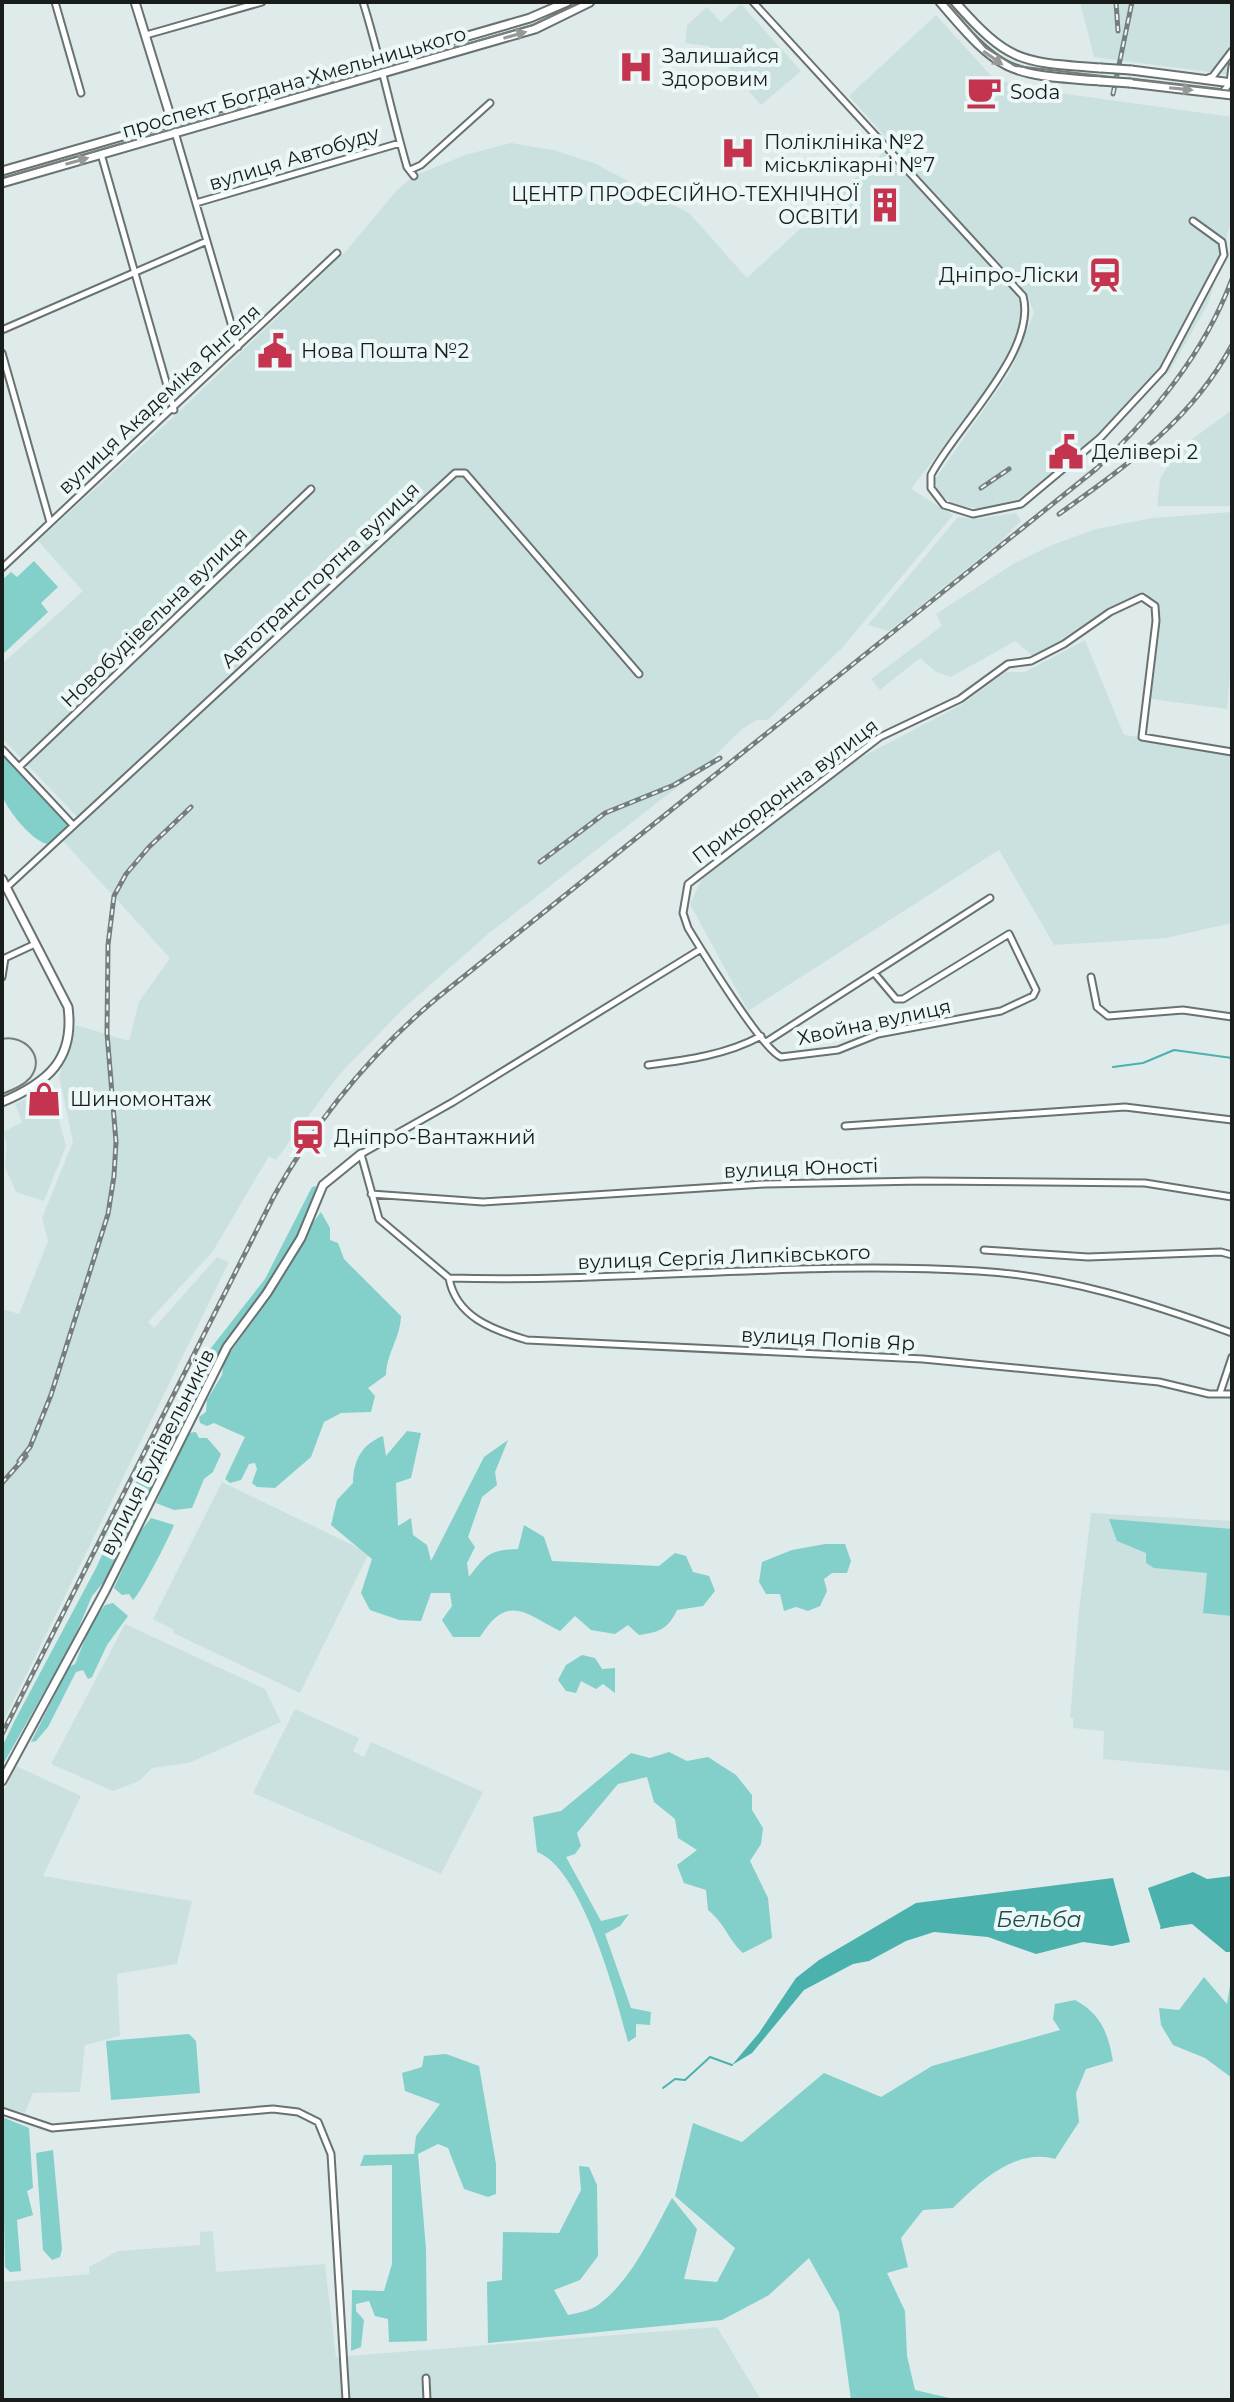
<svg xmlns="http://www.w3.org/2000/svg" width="1234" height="2402" font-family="Montserrat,sans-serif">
<rect width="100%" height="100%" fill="#deebea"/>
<path fill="#cbe1e0" d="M1080,2H1232V75L1094,57Z
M741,4L801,71L761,105L709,46L685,43L687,25L707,7L721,22Z
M936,15L992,77L1024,88L1232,117V217L1209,302L1170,371L1021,502L990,510L954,505L937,491L936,478L1010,372L1034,312L1027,295L1018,330L993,383L911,489L953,515L842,648L768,720H757L742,729L707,764L488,934L404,1008L338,1076L276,1160L269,1156L213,1251L148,1322L154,1328L217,1257L229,1262L2,1724V1309L19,1314L48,1241L42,1218L73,1142L59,1076L76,1025L129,1041L139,1002L170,958L63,841L83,823L2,738V664L83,591L38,541L179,412L347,250L397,190L414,176L465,155L511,143L553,150L594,163L689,213L747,278L892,144L849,96Z
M1232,410V506H1157L1160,479L1177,450Z
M1232,512V651L1227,709L1144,698L1153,623V601L1145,592L1034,657L1015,641L951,677L936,672L920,658L880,690L871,679L942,626L936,614L1013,564L1052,545L1096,529L1152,518Z
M1016,513L1021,521L1001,541L889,631L868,625L958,517L976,519Z
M1085,640L1124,735L1232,750V923L1166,938L1054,945L999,850L748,1011L690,904L705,872L839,769L961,705L1006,672H1025Z
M50,1088L66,1146L44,1201L16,1192L5,1167L7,1147L4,1132L22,1122L15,1104Z
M222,1482L369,1553L300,1693L173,1633L174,1630L153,1619Z
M1091,1513L1232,1521V1771L1103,1759L1104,1731L1073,1728V1718H1070L1079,1611Z
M125,1624L265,1689L281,1722L189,1763L152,1768L139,1781L113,1791L51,1764Z
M295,1709L359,1738L353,1751L358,1754L364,1757L371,1742L483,1792L441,1874L253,1793Z
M16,1766L81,1796L43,1876L192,1901L177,1964L117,1974L120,2036L85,2045L80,2092L33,2093L25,2113L2,2107V1794Z
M213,2231L216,2272L325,2264L336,2357L717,2327L761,2400H2V2282L89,2274V2267L118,2251L200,2245V2232Z"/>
<path fill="#83cfca" d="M34,561L58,587L41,603L48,612L2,655V580L11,572L17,577Z
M2,741L12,766L27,770L70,816V824L49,844C34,844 5,808 2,794C0,778 2,758 2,741Z
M316,1186C315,1222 253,1307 230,1335C223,1343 221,1354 214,1362L107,1578L92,1596L73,1641L2,1766V1747L14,1722L96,1568L142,1469L170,1423L181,1395L211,1348L265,1279L312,1187Z
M321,1212L330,1228V1240L338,1243L344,1259L401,1316C400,1339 387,1352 386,1375L368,1388L375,1396L371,1412L341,1413L324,1422L311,1457L275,1488L257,1487L252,1483L257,1469L255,1463L249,1464L241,1480L230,1483L225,1479L245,1437L214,1423L207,1426L200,1423L199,1417L206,1412L207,1400L222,1375L224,1361L275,1290L302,1245L308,1229Z
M407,1431L421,1433L411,1478L396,1483L398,1526L411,1518L413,1535L427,1545L431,1561L484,1457L508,1440L495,1472L497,1485L482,1497L468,1537L475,1547L467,1563L469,1577C486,1555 488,1550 518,1549L524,1525L544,1537L552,1561L659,1566L675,1553L686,1556L693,1572L709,1576L715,1591L703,1606L677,1610C668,1629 660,1632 639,1635L628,1625L615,1634L591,1630L575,1616L560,1631C525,1613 507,1593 480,1637H453L442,1620L452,1606L450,1593H431L421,1621L399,1620L370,1610L361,1593L372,1559L331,1525L337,1500L353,1483C353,1461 362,1444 383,1436L386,1456Z
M196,1432L199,1438H207L221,1454L213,1472L204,1479L192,1508L174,1510L156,1503L187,1433Z
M151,1518L174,1525C169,1538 140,1595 133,1600L129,1594L122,1595L114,1588L139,1533Z
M1109,1519L1232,1529V1616L1203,1613L1207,1573L1154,1568L1146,1563V1553L1117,1541Z
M825,1544H845L851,1561L847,1573H832L824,1579L827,1591L820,1606L808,1611L796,1607L784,1611L780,1594H766L759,1582L762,1562L792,1550Z
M113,1603L128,1616L107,1645L92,1677L88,1679L83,1670L76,1672L48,1727L36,1741L31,1742L69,1667L75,1664L91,1624L105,1605Z
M582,1655L595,1658L602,1669L615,1668V1693L603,1684L596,1689L581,1681L576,1693L566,1691L558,1680L566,1665Z
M669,1752L687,1761L708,1757L736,1775L752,1795V1810L763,1828L761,1844L750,1861L768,1898L772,1938L743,1953C727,1938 726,1925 708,1910L706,1890L684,1883L677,1865L697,1850L678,1838L675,1819L654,1802L647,1777L618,1784L577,1833L581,1846L575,1854L566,1857L601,1921L629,1914L620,1926L605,1934L631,2008L651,2012L650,2025L636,2024V2037L628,2042C616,1996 582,1868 537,1852L533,1817L561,1811L631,1753L650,1758Z
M1232,1973V2078L1205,2058L1173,2045L1161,2025L1159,2008L1179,2010L1204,1977L1227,2004Z
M1075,2000C1101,2014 1108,2033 1113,2061L1086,2069L1076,2093L1079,2122L1055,2159C1015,2148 980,2182 953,2208L923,2210L901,2238L908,2267L887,2273L905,2311L907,2356L915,2390L958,2400H851L839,2312L809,2258L769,2295L722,2320L488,2343L487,2282L502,2280L503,2232L559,2233L581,2190L579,2166L589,2167L597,2185L598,2256L580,2280L554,2290L568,2315C577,2313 590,2311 598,2305C632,2280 652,2234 672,2198L697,2229L684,2279L717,2282L735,2248L675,2196L693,2123L742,2142L824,2073L881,2097L932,2066L1060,2030L1053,2019L1055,2004Z
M189,2034L196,2041L200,2093L111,2100L106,2041Z
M446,2054L479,2066L496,2164V2194L488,2197L464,2189L448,2148L438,2144L418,2154L426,2249L427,2341L389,2342L388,2319L375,2316L369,2301L356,2304V2311L364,2320L361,2347L351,2351L352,2290L384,2291L392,2264V2165L360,2166L364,2155L414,2154L416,2136L440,2104L405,2091L402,2073L422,2067L424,2056Z
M2,2117L29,2128L33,2188L27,2191L33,2215L17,2220L21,2271L10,2272L5,2267Z
M53,2150L62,2249L60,2257L52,2260L43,2250L36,2153Z"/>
<path fill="#4bb1ad" d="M1193,1872L1207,1879L1232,1876V1952H1226L1192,1924L1161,1928L1148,1888Z
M1113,1878L1130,1942L1112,1946L1083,1942L1036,1954L988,1937L934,1932L906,1941L869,1961L853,1964L804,1990L752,2053L732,2065L759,2033L796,1978L819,1960L916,1903Z"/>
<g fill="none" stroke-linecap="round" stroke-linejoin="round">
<path stroke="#4bb1ad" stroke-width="2" d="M1113,1067L1143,1063L1174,1050L1232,1058
M1161,1928L1175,1925
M663,2088L675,2079L685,2080L710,2057L732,2065"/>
<g stroke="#677271" stroke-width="9">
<path id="street" d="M55,2L81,93
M363,2C380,56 391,112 407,167L414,176
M753,2L1023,296C1038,351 955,428 931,475V488L944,505L973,514L1021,504L1100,438L1163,370L1224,255L1222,242L1193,221
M146,35L262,2
M1206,79L1213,76L1232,51
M1222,93L1230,83L1232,66
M172,122L238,347
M101,154L174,410
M410,170L421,165L490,103
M196,203L400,143
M2,330L207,241
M2,353L50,522
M2,568L337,253
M2,749L73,825
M19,767L311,489
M7,887L455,473H465L639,674
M875,974L896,999H903L1009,934L1036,990L1033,996L1001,1011L878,1034L838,1050L781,1057C762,1049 702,951 688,928L683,913L688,884L880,737L960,699L1008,664L1031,661L1064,644L1110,612L1142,597L1155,606L1156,621L1142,737L1232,752
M2,977L5,958L35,944
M1091,977L1097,1007L1108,1016L1183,1010L1232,1017
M766,1042L990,898
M648,1065C687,1060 726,1055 761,1036
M845,1126L1125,1107L1232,1120
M371,1194L483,1202L765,1184L922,1181L1145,1183L1232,1197
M984,1250L1088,1257L1221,1252L1232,1255
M449,1278C456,1317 493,1330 527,1340L923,1359L1159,1382L1209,1394H1232
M449,1278C626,1283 802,1260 978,1271C1066,1276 1150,1303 1232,1333
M449,1278L379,1219L361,1154L453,1102L701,949
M1220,1393L1232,1357
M2,2111L52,2128L273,2109L298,2112L318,2122L331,2154L346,2400
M426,2378L427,2400"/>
</g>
<g stroke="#677271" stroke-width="11">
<path id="secondary" d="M135,2L172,122
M940,2C1001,74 1007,74 1100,81
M955,2C1010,64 1021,62 1101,68
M1131,70L1232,83
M1130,83L1232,95
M2,171L530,18L567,2
M2,183L535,29L590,2
M2,879L68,1007C75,1060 47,1083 2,1102
M2,1781L105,1591L227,1347L267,1293L301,1238L323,1185L361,1154"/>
</g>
<use href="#street" stroke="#fff" stroke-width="5"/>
<use href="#secondary" stroke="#fff" stroke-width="7"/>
<path stroke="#757e7d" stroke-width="2" d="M946,2L986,48L1015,66L1232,91
M2,178L533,25L582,2
M2,1039C24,1034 47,1057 30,1078C23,1086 12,1090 2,1094
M2,1140V1163"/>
<g stroke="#757e7d" stroke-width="5">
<path id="rail" d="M1116,2L1118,31
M1113,94L1132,2
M981,488L1009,469
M1059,514C1127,465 1191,421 1232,345
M540,862L605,813L674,785L720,758
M19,1461L30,1447L51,1395L108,1214L114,1176L116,1142L107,1033L108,945L114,896L126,874L149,847L191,807
M2,1483L26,1456
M2,1734L274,1196C317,1119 370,1054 437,998L1096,469C1153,415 1204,354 1232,279"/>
</g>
<use href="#rail" stroke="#ebf8f7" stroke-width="2" stroke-dasharray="6" stroke-linecap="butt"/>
<g stroke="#677271" stroke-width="11" stroke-linecap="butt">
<path id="secondary-bridge" d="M1101,68L1131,70
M1100,81L1130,83"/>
</g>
<use href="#secondary-bridge" stroke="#fff" stroke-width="7"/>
</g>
<defs><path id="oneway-solid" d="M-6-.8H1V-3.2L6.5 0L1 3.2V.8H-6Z" transform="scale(2)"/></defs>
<g fill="#979999">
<use href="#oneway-solid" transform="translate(515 35) rotate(-16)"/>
<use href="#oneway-solid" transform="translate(993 58) rotate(35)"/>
<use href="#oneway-solid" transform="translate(1181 89) rotate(6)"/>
<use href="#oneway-solid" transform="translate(77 161) rotate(-16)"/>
</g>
<defs>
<g id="hospital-bare" transform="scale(2.76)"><path d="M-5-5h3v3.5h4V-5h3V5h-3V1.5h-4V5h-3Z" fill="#c4344f" stroke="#ebf8f7" stroke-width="2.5" paint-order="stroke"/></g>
<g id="cafe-bare" transform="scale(2.76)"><path d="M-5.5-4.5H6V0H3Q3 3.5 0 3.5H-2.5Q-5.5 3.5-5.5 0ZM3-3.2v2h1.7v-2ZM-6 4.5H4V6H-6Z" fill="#c4344f" stroke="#ebf8f7" stroke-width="2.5" paint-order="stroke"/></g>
<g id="building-bare" transform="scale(2.76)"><path d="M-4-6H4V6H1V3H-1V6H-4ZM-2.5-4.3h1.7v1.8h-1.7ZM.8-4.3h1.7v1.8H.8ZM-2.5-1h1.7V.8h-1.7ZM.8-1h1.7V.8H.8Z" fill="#c4344f" stroke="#ebf8f7" stroke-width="2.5" paint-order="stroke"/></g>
<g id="station-bare" transform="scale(2.76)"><path d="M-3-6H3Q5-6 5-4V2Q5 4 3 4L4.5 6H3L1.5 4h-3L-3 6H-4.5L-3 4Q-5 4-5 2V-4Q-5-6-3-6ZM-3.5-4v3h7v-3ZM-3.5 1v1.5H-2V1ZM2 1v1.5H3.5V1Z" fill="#c4344f" stroke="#ebf8f7" stroke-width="2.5" paint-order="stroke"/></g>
<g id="civic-bare" transform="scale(2.76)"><path d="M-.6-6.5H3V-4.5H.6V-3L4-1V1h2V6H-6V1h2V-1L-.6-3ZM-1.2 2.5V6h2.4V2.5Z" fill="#c4344f" stroke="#ebf8f7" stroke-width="2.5" paint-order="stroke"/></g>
<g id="shop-bare" transform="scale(2.76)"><path d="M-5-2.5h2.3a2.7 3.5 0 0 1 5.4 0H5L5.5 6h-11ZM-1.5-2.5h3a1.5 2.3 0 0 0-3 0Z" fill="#c4344f" stroke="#ebf8f7" stroke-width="2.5" paint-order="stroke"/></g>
</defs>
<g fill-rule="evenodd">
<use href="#hospital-bare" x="636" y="67"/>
<use href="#cafe-bare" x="984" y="92"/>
<use href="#hospital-bare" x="738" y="153"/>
<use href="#building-bare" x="885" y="205"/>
<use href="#station-bare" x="1105" y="275"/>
<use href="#civic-bare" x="275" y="351"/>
<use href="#civic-bare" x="1066" y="452"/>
<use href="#shop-bare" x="44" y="1099"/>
<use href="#station-bare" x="308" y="1137"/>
</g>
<g text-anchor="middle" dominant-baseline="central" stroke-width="8" stroke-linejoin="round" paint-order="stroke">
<g font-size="20" fill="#181d1c" stroke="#ebf8f7" text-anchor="start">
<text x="662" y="56">Залишайся<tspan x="662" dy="23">Здоровим</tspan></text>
<text x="1010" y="92">Soda</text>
<text x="764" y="142">Поліклініка №2<tspan x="764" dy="23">міськлікарні №7</tspan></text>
<text x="859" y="194" text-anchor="end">ЦЕНТР ПРОФЕСІЙНО-ТЕХНІЧНОЇ<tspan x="859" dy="23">ОСВІТИ</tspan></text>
<text x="1079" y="275" text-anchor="end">Дніпро-Ліски</text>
<text x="301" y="351">Нова Пошта №2</text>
<text x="1092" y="452">Делівері 2</text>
<text x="70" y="1099">Шиномонтаж</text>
<text x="334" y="1137">Дніпро-Вантажний</text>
</g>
<g font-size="20" fill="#181d1c" stroke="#ebf8f7">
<text transform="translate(294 82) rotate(-16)">проспект Богдана Хмельницького</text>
<text transform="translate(294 158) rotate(-17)">вулиця Автобуду</text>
<text transform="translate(159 399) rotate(-43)">вулиця Академіка Янгеля</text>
<text transform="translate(320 575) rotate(-43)">Автотранспортна вулиця</text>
<text transform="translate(154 617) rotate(-44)">Новобудівельна вулиця</text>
<text transform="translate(785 791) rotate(-37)">Прикордонна вулиця</text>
<text transform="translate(874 1022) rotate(-12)">Хвойна вулиця</text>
<text transform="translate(801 1168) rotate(-2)">вулиця Юності</text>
<text transform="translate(724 1257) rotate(-2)">вулиця Сергія Липківського</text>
<text transform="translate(828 1339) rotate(3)">вулиця Попів Яр</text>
<text transform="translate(157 1452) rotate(-63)">вулиця Будівельників</text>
</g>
<g font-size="22" font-style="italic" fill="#1e4c4a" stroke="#ebf8f7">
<text x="1039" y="1919">Бельба</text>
</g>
</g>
<rect width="1234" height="2402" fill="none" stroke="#181d1c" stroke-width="8"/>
</svg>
